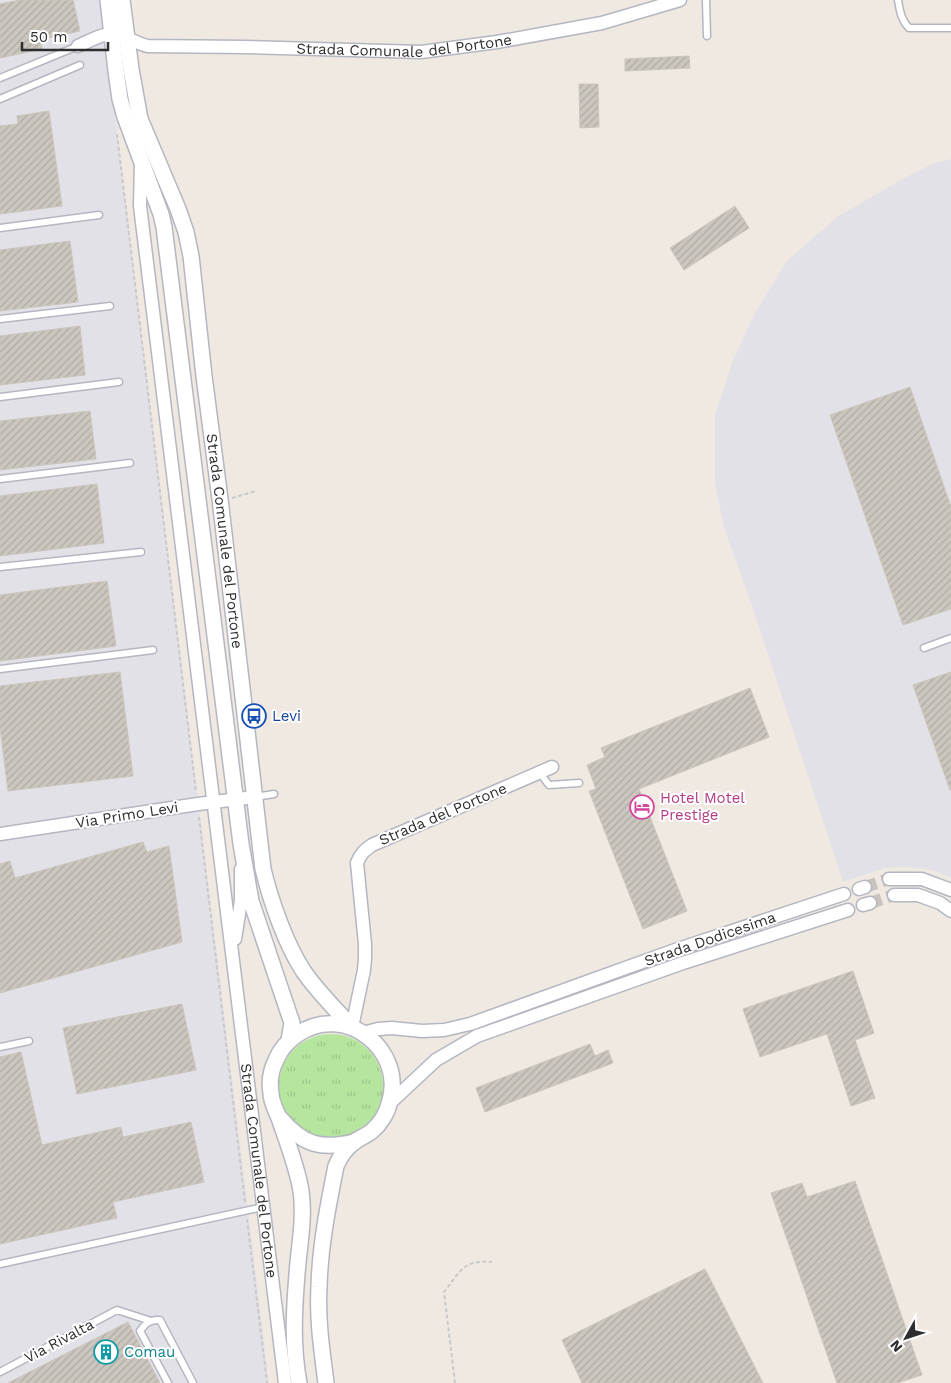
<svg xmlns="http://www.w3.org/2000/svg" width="951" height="1383" font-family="'Work Sans',sans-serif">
<defs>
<pattern id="grass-tufts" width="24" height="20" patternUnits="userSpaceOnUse" patternTransform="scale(1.25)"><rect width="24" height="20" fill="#b6e59e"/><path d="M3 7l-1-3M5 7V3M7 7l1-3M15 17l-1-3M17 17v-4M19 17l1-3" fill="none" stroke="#9dc588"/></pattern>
<pattern id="building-hatch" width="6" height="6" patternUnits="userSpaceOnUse" patternTransform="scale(1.25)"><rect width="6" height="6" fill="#cbc7bf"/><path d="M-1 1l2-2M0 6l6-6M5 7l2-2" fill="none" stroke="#afaba4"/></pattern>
</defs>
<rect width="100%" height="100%" fill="#efe9e1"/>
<path fill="#e3e1e8" d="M0,0H101L269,1383H0Z
M951,159V878L940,873L927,869L905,867L885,868L843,882L753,609L724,527L715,484V415L733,360L755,313L786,262L837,217L901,180L932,164Z"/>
<path fill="url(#grass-tufts)" d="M279 1086a52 52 0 1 1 104 0a52 52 0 1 1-104 0Z"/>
<path fill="url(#building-hatch)" stroke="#cbc5ba" d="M20,0H73L80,31L40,40L42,49L0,58V4Z
M689,56L690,68L625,71V59Z
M579,84H598L599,127L580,128Z
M49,111L62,206L0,214V126L18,124L17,116Z
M735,206L749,228L684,270L670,248Z
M70,241L78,302L0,311V250Z
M80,326L85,375L0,385V336Z
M910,387L951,507V609L903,625L830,415Z
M90,411L96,459L0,470V421Z
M97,484L104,543L0,556V496Z
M107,581L116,646L0,661V595Z
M120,672L133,776L8,791L0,727V686Z
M951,672V790H950L913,685Z
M750,688L769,737L639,789L687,911L643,929L589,791L596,789L587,765L605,757L601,748Z
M143,842L147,852L169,846L182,942L0,993V864L10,861L15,878Z
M853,971L874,1033L855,1040L875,1098L851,1106L827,1034L760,1057L743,1009Z
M182,1004L196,1070L77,1094L63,1028Z
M590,1044L595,1056L608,1050L613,1063L485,1112L476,1088Z
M21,1052L42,1145L121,1127L123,1137L191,1122L204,1182L113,1202L117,1218L0,1244V1057Z
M855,1181L922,1375L897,1383H837L771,1193L802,1183L807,1197Z
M705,1269L763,1383H582L562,1340Z
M128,1322L160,1383H8Z"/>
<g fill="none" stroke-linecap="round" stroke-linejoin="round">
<path stroke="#c8c4bd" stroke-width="12" stroke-dasharray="12 6" stroke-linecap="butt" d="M865,887L889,879
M870,903L894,895"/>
<g stroke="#b4b7c1" stroke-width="9">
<path id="service" d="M706,0L707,36
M898,0C900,11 901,20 909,28H951
M0,78L78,46
M0,99L80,65
M0,228L99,215
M0,319L110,306
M0,397L119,382
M0,479L130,463
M0,567L141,552
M924,648L951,638
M0,669L153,650
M540,773L549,785L579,783
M255,797L274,794
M0,1047L29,1041
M0,1264L263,1207
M0,1372L117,1310L151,1321
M168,1383L140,1331C145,1324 150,1319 160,1320L193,1383"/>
</g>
<g stroke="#b4b7c1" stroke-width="15">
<g id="minor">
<path id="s1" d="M78,46C88,42 100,34 111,34C123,33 136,44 148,46L244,47L421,52L497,42L602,23L680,0"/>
<path id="s2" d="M141,163L140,206L285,1383"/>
<path d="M0,834L198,804L254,797"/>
<path d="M889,879H922L951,890"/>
<path d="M859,889L865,887"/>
<path d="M894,895H918L940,903L951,911"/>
<path d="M863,905L870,903"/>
<path d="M235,939L241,901V869"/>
<path d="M352,1027L364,970L365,959V944L357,863C360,854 365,850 372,845L552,767"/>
<path d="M363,1033L378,1029L392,1028L422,1031L444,1030L470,1024L678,949L844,894"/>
<path d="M390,1103L436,1060L477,1036L683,963L848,910"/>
</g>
</g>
<g stroke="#b4b7c1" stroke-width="18">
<g id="tertiary">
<path d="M108,0L116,71L120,99L125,117L161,214L164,227L241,844L251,901L292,1023L289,1040"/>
<path id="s3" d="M122,0L131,69L140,119L178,209L186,232L191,256L204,376L220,499L263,869C271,902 286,945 304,972C318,992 336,1010 352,1027"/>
<path d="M280,1118C303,1145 321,1150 354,1142"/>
<path d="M299,1383C292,1345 294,1311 297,1274C299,1246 305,1218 301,1191C297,1166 287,1142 279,1118C276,1110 271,1102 271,1093C269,1082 271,1070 276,1060C280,1050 289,1040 298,1034C345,1002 407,1050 389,1104C387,1113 380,1124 373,1130C369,1134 362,1137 357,1140C348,1146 340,1156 336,1166C328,1206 320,1246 319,1287C317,1319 322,1351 326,1383"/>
</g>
</g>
<path stroke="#c9c9c9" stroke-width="2" stroke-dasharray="4 2.5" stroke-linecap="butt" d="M117,134L196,792
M232,498L256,491
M199,817L245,1202
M247,1219L267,1383
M455,1383L444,1292C461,1271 462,1260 492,1262"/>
<use href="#service" stroke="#fff" stroke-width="6"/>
<use href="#minor" stroke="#fff" stroke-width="12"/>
<use href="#tertiary" stroke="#fff" stroke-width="15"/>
</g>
<defs>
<g id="bus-ring" transform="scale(1.25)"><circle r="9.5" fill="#fff" stroke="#1a4fb4" stroke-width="1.5"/><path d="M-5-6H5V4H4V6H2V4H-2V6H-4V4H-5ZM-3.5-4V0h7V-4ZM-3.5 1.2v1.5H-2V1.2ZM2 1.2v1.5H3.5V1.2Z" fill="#1a4fb4"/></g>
<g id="hotel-ring" transform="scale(1.25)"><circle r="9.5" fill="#fff" stroke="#d1479c" stroke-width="1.5"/><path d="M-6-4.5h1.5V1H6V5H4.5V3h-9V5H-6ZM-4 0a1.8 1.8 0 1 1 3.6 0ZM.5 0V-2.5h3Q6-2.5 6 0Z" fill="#d1479c"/></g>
<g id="building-ring" transform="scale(1.25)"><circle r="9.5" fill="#fff" stroke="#0f9aa8" stroke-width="1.5"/><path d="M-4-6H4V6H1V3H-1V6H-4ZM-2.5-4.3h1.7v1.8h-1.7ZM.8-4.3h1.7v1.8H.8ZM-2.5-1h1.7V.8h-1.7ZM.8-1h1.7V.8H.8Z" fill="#0f9aa8"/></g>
</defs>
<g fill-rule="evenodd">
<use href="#bus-ring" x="254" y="716"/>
<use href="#hotel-ring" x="642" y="807"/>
<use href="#building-ring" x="106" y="1352"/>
</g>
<g text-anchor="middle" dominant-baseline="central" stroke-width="4" stroke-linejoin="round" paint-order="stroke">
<g font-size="15" fill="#2e2e2e" stroke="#fff">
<text stroke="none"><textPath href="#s1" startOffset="331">Strada Comunale del Portone</textPath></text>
<text stroke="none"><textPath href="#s3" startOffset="554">Strada Comunale del Portone</textPath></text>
<text transform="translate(443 814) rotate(-23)">Strada del Portone</text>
<text transform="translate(127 815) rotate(-9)">Via Primo Levi</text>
<text transform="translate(710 939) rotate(-19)">Strada Dodicesima</text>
<text stroke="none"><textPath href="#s2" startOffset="1015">Strada Comunale del Portone</textPath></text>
<text transform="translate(59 1341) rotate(-28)">Via Rivalta</text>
</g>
<g font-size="15" fill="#164399" stroke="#fff" text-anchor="start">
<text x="272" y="716">Levi</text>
</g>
<g font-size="15" fill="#b23c85" stroke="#fff" text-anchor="start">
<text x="660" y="798">Hotel Motel<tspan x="660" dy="17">Prestige</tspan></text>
</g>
<g font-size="15" fill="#0d838f" stroke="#fff" text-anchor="start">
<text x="124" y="1352">Comau</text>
</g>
</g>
<g transform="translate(906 1338) rotate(230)" stroke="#ffffff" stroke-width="4" paint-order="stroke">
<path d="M0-4L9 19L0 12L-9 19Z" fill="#2e2e2e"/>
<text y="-8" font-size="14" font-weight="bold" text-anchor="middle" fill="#2e2e2e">N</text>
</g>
<path d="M22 42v8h86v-8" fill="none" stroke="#2e2e2e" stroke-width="2.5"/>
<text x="30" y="42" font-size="15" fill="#2e2e2e" stroke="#ffffff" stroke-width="4" paint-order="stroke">50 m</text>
</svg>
